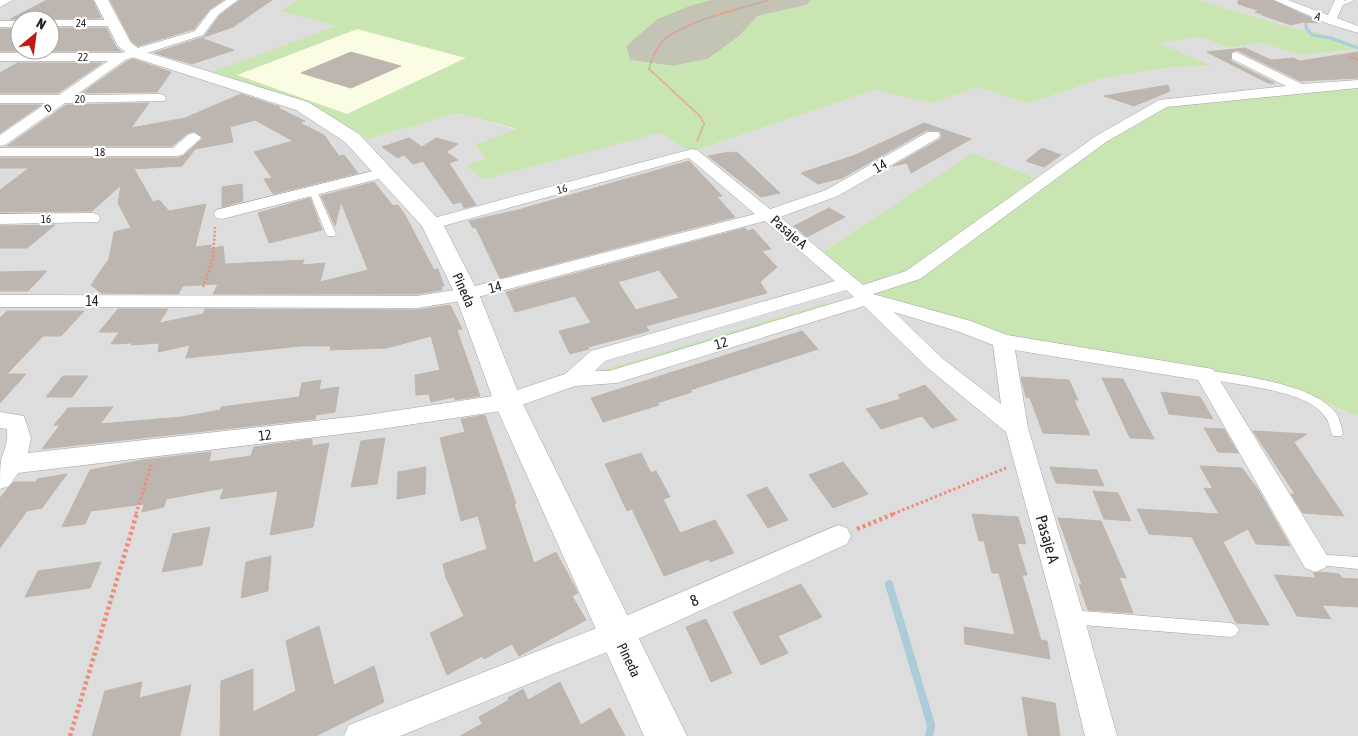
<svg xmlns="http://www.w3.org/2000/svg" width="1358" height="736" font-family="'Asap Condensed',sans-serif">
<rect width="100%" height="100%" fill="#f0ede7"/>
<path fill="#dedddd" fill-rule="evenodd" d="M0,0H96L120,49L134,56L211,72L134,47L107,0H298L281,11L337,26L213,72L310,105L368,139L458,113L518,130L475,145L486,158L466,165L483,180L660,133L691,152L874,90L932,103L977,87L1028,104L1100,79L1164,68L1209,65L1158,43L1200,37L1230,48L1261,43L1300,55L1358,49V85L1046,182L973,153L1304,394L1358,416V736H0ZM20,20H50V50H20Z
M1197,0H1358V46L1320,33L1296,29Z"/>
<path fill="#fbfce4" d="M357,29L466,58L347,114L236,75Z"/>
<path fill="#c3c4b3" d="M710,0H811L807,5L758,16L738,37L708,59L673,66L630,60L626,46L657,19L689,6Z"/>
<path fill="#c8e5b2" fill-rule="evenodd" d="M298,0H710L689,6L657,19L626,46L630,60L673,66L708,59L738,37L758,16L807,5L811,0H1197L1296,29L1320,33L1358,46V49L1300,55L1261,43L1230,48L1200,37L1159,43L1210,65L1164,68L1100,79L1028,104L977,87L932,103L874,90L691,152L660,133L483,180L466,165L486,158L475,145L517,129L458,113L368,139L310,105L212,72L336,26L280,11ZM357,29L466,58L347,114L237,75Z
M1358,85V416L1304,394L1017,344L887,304L823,252L973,153L1046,182L1163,104Z
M825,303L829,306L604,375L603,370Z"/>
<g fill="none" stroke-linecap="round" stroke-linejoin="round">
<path stroke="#acccd9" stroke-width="3" d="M1302,15L1311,19L1306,22V28L1312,35L1331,38L1358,48"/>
<path stroke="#acccd9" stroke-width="8" d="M889,584L931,725L929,736"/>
</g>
<path fill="#bdb6b0" stroke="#c0b6ab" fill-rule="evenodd" d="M47,0H92L101,18L10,19Z
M110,0H223L210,9L194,29L138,46L132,42Z
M240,0H272L233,27L201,38L234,50L192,64L154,53L204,37L220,15Z
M1238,0H1272L1320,23L1303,22L1291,25L1262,15H1265L1255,12L1260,11L1238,4Z
M50,28H106L116,47L121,51H0V29H20V50H50Z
M1245,48L1271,60L1293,58L1300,61L1358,52V78L1300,81L1237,50L1231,52V61L1275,83H1268L1207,52Z
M351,52L401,66L351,88L301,73Z
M133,59L171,72L157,92L82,93L126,62Z
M17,63H102L58,93H0V73Z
M1168,85L1170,91L1134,106L1104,96Z
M241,94L280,107L278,108L305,121L300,123L324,135L339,156L344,155L358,173L273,194L264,179L272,178L254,152L293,141L255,120L230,127L233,142L195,149L182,166L134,169L153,202L159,200L169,211L206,204L195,247L212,245L210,249L223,246L225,264L304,260L302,265L325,263L320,282L368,270L341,202L335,226L321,196L374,182L393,206L398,205L405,215L434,270L438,269L444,286L441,287L442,290L417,294H213L218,284L183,286L178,294L101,293L91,285L109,259L114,232L131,228L118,203L121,185L92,211L0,212V190L29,168H0V158H177L183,156L203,138L194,131L188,133L172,146H7L66,105L149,103L131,128L185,118Z
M0,105H41L0,133Z
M924,123L971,139L911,173L907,163L893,166L939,140L942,136L940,131L927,130L842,178L818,184L801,173L853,156Z
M409,138L422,147L436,138L458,144L446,152L458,160L449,163L476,205L464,208L461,202L453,204L423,161L413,164L404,155L398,158L382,147Z
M1042,148L1061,155L1044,167L1026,161Z
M729,152L731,153L737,152L780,193L761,197L708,156Z
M689,161L722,196L717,197L735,217L500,278L476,228H473L469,221L518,210Z
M242,184L243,201L222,207V187Z
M310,198L322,230L269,243L258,213Z
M829,208L845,217L807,237L794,226Z
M55,225L27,248H0V226Z
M745,228L748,231L753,229L771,249L762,251L777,267L760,282L767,293L646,326L649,331L588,347L589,349L570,354L559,331L591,323L575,296L515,312L506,292ZM659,270L679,298L636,310L618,282Z
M47,271L28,291H0V272Z
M450,305L462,329L457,330L480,396L455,400L454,397L431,402L429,394L416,395L415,375L440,370L431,336L387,348L330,350L331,346H301L186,358L190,345L158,352L159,343L131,345L133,343L111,344L119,332H99L118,309H168L159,323L203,314L205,309L417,310Z
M7,311H84L61,336H43L7,374H26L0,403V318Z
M802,331L818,349L690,390L692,392L657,403L659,405L603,422L591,398Z
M63,376H88L72,397H46Z
M1021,377L1069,380L1078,400H1074L1090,435L1043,433L1030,398L1026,397Z
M1102,378L1123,379L1154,439L1130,438Z
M321,380L319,390L339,387L335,412L316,415L315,419L42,449L60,425H54L68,408L113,407L100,424L182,417L220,410L221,407L299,397L302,383Z
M925,385L957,420L932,428L922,416L881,429L866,409L901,399L898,395Z
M1161,392L1200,397L1213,419L1169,414Z
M485,415L516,503L514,504L534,563L556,552L578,593L572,596L586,620L519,656L512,644L484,659L482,656L447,675L430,633L464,616L446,578L443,564L487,549L478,516L461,521L440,438L465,432L461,419Z
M1204,428L1224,429L1238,453L1218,452Z
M1253,431L1307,434L1294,442L1344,516L1303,513L1291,494H1295Z
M385,438L377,484L351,487L361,441Z
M312,439V446L329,443L313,527L270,535L278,491L220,499L224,488L166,499L164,507L142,512L144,504L91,511L85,524L62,527L90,470L143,460L211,452L209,462L251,456L254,447Z
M641,453L651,473L656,471L670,497L663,499L680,533L715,520L734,553L710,562L709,559L664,576L632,509L627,511L605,464Z
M843,462L868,494L833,508L809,475Z
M1200,466L1242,468L1259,491L1290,546L1256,544L1248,529L1223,542L1269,625L1236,623L1192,537L1149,534L1137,509L1219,514L1204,488L1213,489Z
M426,467L425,494L397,499L398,472Z
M1050,467L1097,470L1104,486L1056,483Z
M67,474L42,508L27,511L0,548V498L7,489L14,482H36L37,479Z
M767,487L788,520L768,528L747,495Z
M1093,491L1118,493L1131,521L1104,519Z
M972,514L1018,517L1026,544L1017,543L1027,575H1022L1041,640L1047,641L1050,659L965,644L964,627L1015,635L999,573H992L984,541H979Z
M1058,518L1101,521L1126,578L1119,577L1133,613L1088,610L1079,584L1082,585Z
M210,527L202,565L162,572L173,534Z
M271,556L268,591L241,598L246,562Z
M101,562L90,588L25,597L38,571Z
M1320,572L1339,574L1342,578L1358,579V607L1322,605L1331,619L1297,616L1274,575L1316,578L1313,573Z
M801,584L822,617L778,636L788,653L761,665L733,612Z
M706,619L732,673L711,682L686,627Z
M319,626L334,685L374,666L384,702L316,736H220L221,681L253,669V712L296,691L286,641Z
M142,682L139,698L191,685L180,736H92L105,691Z
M560,682L581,725L610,708L625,736H460L482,724L479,717L509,700L508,698L523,689L528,700Z
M1022,697L1055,703L1060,736H1028Z"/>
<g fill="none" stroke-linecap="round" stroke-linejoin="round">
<g stroke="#a4a4a4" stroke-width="1">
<path id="service" d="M1347,0H1355L1341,6L1336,5Z
M313,188L317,191L336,234L334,236H328L326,234L309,191Z
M1205,370C1239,375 1313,384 1335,412C1340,418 1341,426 1343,433L1341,436H1333C1330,431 1330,424 1326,418C1309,388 1232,386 1201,377L1199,374Z
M1315,554L1358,557V569L1310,564L1308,560L1310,556Z
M1070,610L1231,623L1236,625L1239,630L1236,635L1231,637L1070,624L1065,622L1062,617L1065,612Z"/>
</g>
<g stroke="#a4a4a4" stroke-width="1">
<path id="minor" d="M226,0H238L219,14L203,35L125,60L76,95L159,94L164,95L166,98L164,101L65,103L5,145L0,146V135L47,103H0V95H59L108,61H0V53H121L195,31L211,10Z
M1274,0H1288L1328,15L1335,0H1345L1337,18L1358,26V33L1326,23Z
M49,20H112L117,23L112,26H50Z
M0,21H20V27H0Z
M1236,52L1302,84L1358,80V88L1167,107L1106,142L920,279L873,294L971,321L1007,335L1213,369L1325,552L1329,560L1325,568L1315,572L1305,568L1198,380L1015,350L1028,428L1084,617L1117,736H1085L1056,617L1006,432L929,369L864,306L617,383L575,386L508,410L367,431L18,473L9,486L0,489C0,480 0,468 1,460C5,449 8,442 7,429L0,428V412L24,416L31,438L28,453L367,415L506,394L565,374L591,351L835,281L765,221L467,300L417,308L0,307V295L417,296L467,288L755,214L689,158L432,229L426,228L424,224L426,220L692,149L697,150L770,209L826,190L928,132H938L940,135L938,138L838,196L780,217L863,285L906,271L1096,136L1159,100L1286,86L1232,59V53ZM846,290L854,297L609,371H595L605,361ZM894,312L957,331L993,345L1001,404L943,359Z
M194,133L201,137L199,140L182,155L177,156H0V148H173L189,134Z
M385,168L390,170L393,173L390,176L222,219L216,218L214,214L216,210Z
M92,213L98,214L100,218L98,222L0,224V214Z
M838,525L847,528L851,536L847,544L627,644L400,736H344L349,725L607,624Z"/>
</g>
<g stroke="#a4a4a4" stroke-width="1">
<path id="tertiary" d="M0,0H13L0,7Z
M94,0H108L131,43L142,51L308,102L359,134L443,224L479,294L522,402L687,736H644L494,402L455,294L422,226L345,142L296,110L132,57L118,46Z"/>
</g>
<path stroke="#ee8d7a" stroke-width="2" stroke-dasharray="1 1" stroke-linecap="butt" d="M1348,56L1358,60
M697,141L704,124L700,116L649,69C652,59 655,49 663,41C682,22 742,8 769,0"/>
<path stroke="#ee8d7a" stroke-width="2.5" stroke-dasharray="2 2" stroke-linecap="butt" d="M203,287L213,259L215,227"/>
<path stroke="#ee8d7a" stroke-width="3" stroke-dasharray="2.5 2.5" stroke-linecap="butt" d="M136,514L151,465
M893,514L1006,468"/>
<path stroke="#ee8d7a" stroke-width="4.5" stroke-dasharray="3 3" stroke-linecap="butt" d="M857,529L896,513
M70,736L137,513"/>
<use href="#service" fill="#fff" fill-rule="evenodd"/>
<use href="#minor" fill="#fff" fill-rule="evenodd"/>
<use href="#tertiary" fill="#fff" fill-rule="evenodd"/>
</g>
<g text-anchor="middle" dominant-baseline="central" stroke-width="4.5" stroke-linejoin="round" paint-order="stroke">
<g font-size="11" fill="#202020" stroke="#fff">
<text transform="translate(1318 16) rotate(23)">A</text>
<text x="81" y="23">24</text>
<text x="83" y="57">22</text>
<text x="80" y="99">20</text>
<text transform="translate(48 108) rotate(-35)">D</text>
<text x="100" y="152">18</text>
<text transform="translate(562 189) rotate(-15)">16</text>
<text x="46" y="219">16</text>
</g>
<g font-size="14" fill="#202020" stroke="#fff">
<text transform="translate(880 166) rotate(-30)">14</text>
<text transform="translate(789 232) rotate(41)">Pasaje A</text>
<text transform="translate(495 287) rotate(-15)">14</text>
<text transform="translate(464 290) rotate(66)">Pineda</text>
<text x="92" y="301">14</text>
<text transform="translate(721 343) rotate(-17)">12</text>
<text transform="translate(265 435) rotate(-7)">12</text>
<text transform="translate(629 660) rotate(64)">Pineda</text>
</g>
<g font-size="16" fill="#202020" stroke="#fff">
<text transform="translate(1048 539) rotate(74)">Pasaje A</text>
<text transform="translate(694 600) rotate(-24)">8</text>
</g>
</g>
<g transform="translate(35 35) rotate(29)"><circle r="24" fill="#ffffff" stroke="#a6a6a6"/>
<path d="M0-4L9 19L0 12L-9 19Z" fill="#be1c12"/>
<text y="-8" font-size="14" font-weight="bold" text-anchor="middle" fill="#202020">N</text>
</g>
</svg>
